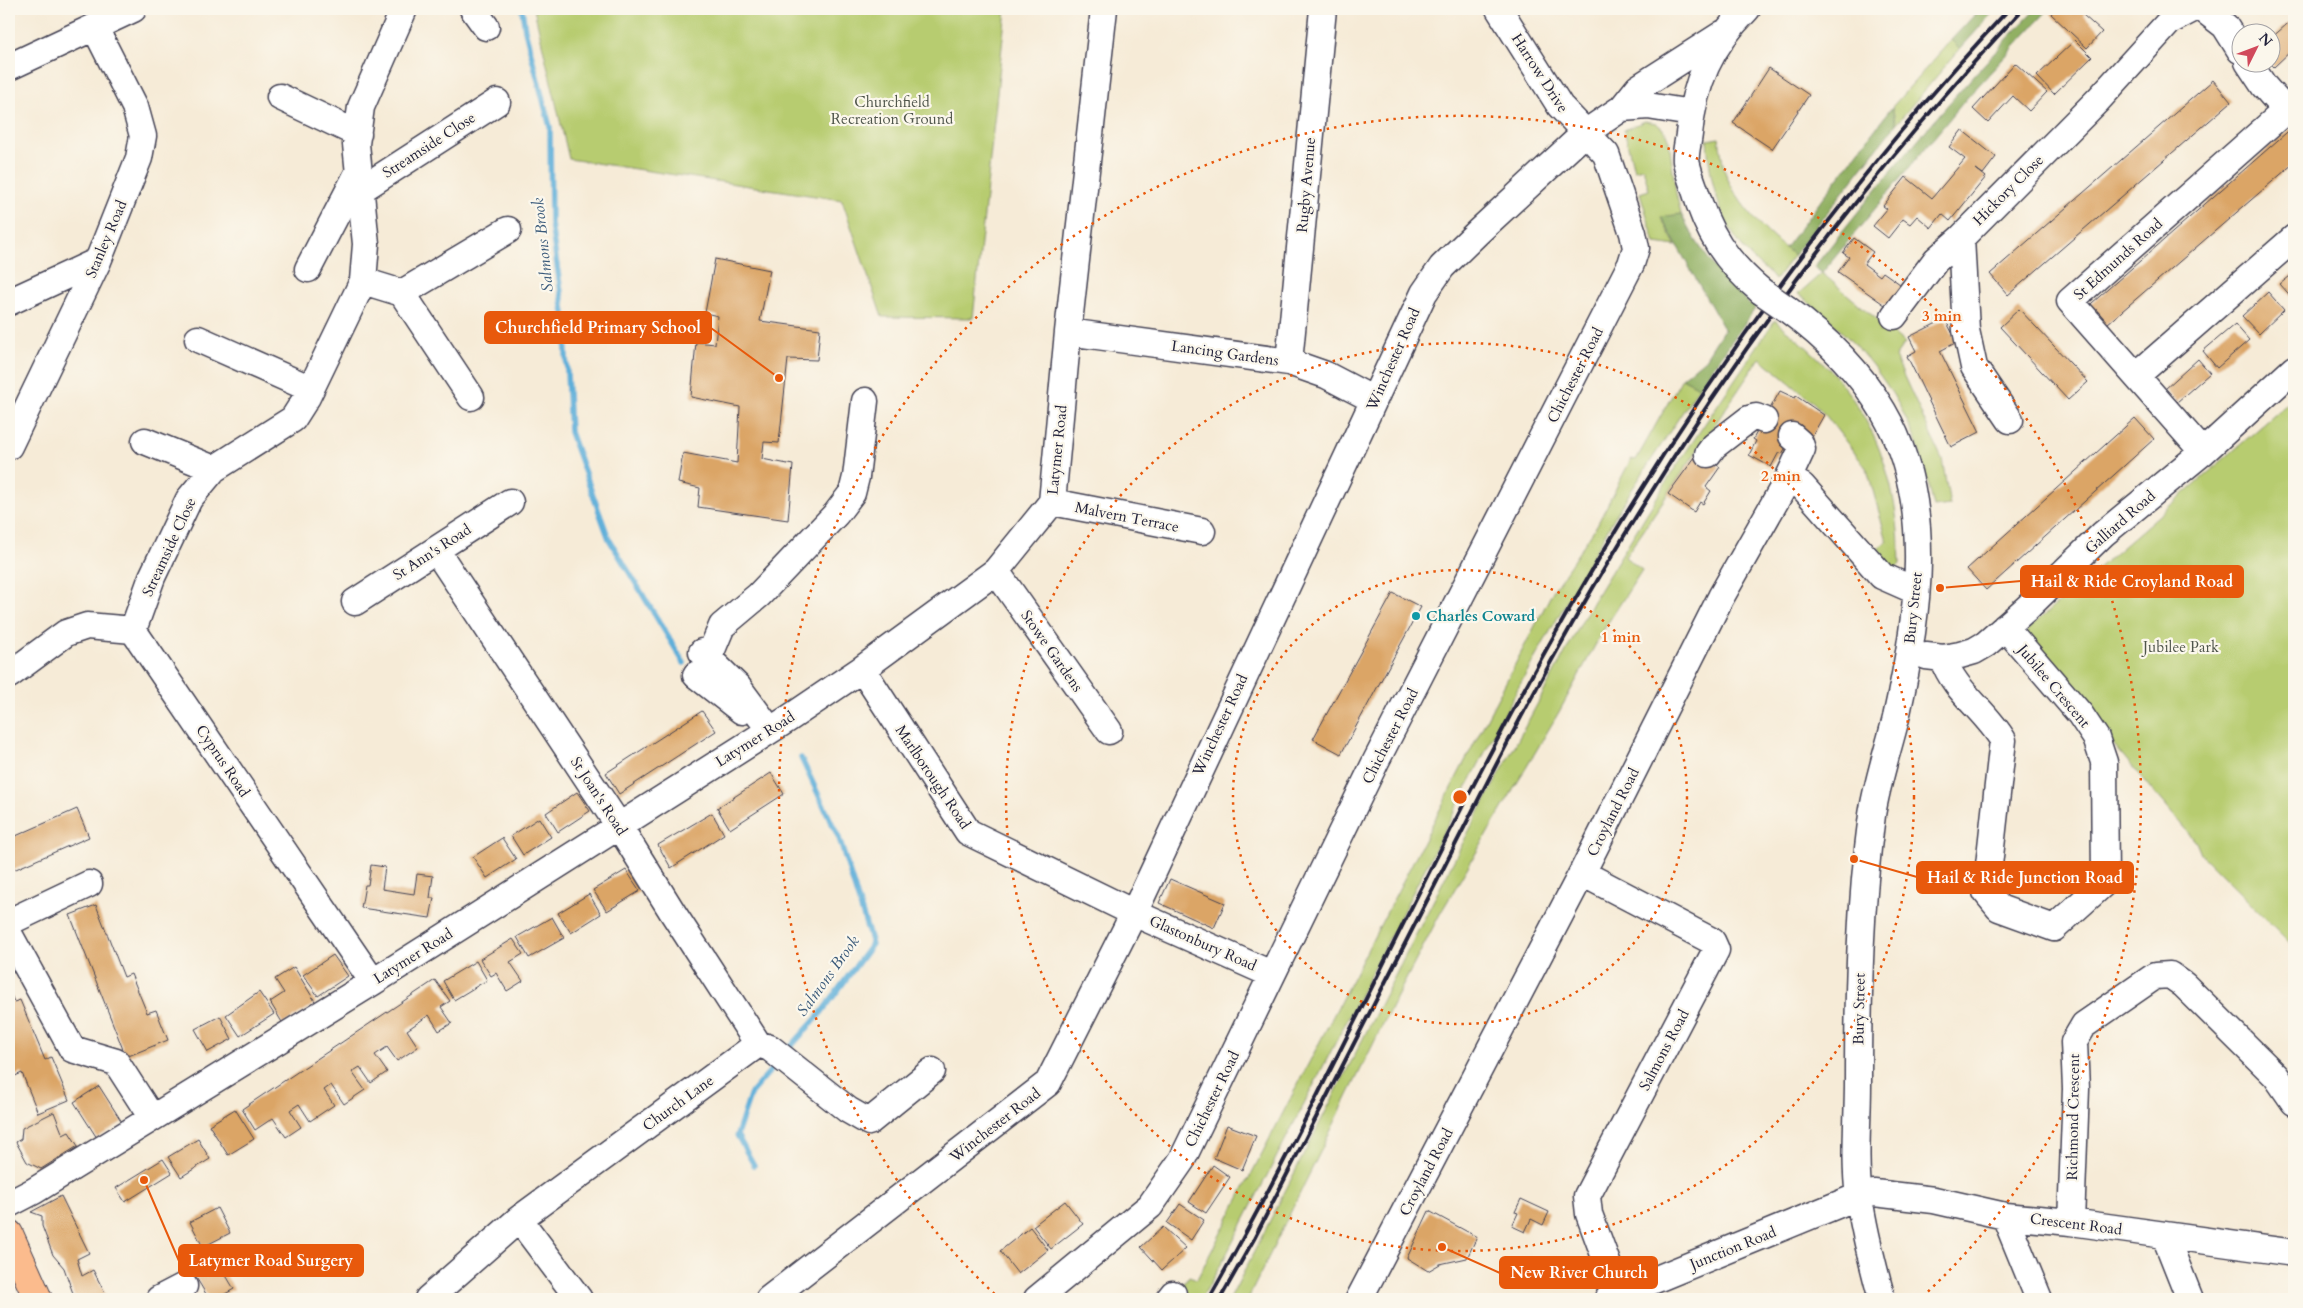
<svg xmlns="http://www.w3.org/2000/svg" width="2303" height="1308" font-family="Cardo,serif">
<rect width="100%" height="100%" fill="#fbf7ec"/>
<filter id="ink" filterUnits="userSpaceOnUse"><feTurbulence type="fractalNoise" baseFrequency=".02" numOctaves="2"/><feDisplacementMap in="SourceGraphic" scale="10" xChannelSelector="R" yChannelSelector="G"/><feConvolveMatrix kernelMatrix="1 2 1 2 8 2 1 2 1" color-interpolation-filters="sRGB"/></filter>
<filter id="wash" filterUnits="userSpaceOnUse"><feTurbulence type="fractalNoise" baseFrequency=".0096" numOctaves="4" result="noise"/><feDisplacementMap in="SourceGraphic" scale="20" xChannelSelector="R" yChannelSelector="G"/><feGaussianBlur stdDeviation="1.12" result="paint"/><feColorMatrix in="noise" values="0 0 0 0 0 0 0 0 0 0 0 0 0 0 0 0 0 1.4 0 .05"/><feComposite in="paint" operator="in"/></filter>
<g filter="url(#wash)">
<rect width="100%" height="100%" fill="#f6ebd7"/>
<path fill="#b7cc70" stroke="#6c7756" d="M534,9H1006L973,318L882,317L842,200L569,159Z
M1951,40L1960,49L1896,124L1892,107Z
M1645,121L1656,123L1665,131L1669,141L1676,193L1681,214L1661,218L1676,246L1655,243L1640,193L1649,190L1643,168L1634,170L1624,130Z
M1719,138C1721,149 1722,162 1725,172C1736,203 1768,236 1794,255L1775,280C1769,271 1758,265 1750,256C1720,224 1710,184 1707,140Z
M1822,273L1905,343L1895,357L1942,459L1950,505L1934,507C1927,479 1921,449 1908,423C1884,370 1843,329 1798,294Z
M1775,320C1781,327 1789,332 1795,337C1809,349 1822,361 1834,374C1882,432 1898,490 1900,564L1896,568H1891L1878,548L1887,541L1867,469L1827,417L1814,403L1760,358L1625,557L1642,570L1604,629L1559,712L1440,914L1386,1018L1248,1299H1230L1472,825L1593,601L1673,471Z
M1682,378L1699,387L1618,511L1518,688L1224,1259L1201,1299H1173L1189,1276L1197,1279L1553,591L1597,525L1631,459L1636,460Z
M2294,398V947L2201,854L2196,842L2021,635Z"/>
<path fill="#91b062" stroke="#5a694e" d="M1980,9H1996L1960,49L1951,40Z
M2036,9H2049L1966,99L1822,273L1814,267C1884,178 1957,90 2036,9Z
M1892,107L1896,124L1794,255L1785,248Z
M1681,214C1700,251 1720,277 1751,305L1757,306L1699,387L1682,378L1705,359L1724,329L1661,217Z"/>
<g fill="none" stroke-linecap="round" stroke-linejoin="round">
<path stroke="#5eafd9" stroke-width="5.5" d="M522,9L525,30L550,127L551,223L564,313L570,432L609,539L684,663
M786,1052L821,1013L872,944L839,838L801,758
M754,1165L737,1135L751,1093L777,1063"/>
</g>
<g id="blocks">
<path fill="#dba566" d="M2055,9H2089L2083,15L2102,32L2087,48L2051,14Z
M2294,18V48L2274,67L2270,63V39Z
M2075,40L2092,57L2054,94L2037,76Z
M2015,63L2047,92L2029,111L2013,96L1988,123L1973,109Z
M1769,68L1809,95L1772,149L1733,123Z
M2213,80L2231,102L2008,295L1990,274Z
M2294,126V163L2100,330L2084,310Z
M1962,130L1996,157L1983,174L1976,169L1986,177L1950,221L1942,214L1931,228L1917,216L1910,224L1903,219L1888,238L1873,226L1887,209L1883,206L1906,177L1932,198L1965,159L1949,147Z
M1854,238L1873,252L1864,264L1880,276L1883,272L1907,289L1892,310L1838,272L1849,257L1843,253Z
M715,259L770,270L760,321L820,329L817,360L788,359L779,443L764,442L762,459L793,465L788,520L698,507L700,488L678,483L683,453L737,463L740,407L691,397L696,342L715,344L718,316L705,313Z
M2294,273V300L2280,284Z
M2268,292L2284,310L2259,334L2242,316Z
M2019,309L2088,382L2068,400L2000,327Z
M1945,319L1957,342L1940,351L1980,432L1951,447L1907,356L1916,351L1909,337Z
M2235,324L2249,340L2217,368L2203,351Z
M2198,359L2210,373L2177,402L2165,389Z
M1780,391L1795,398L1796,396L1824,415L1811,438L1796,430L1782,454L1779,452L1771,467L1749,455L1756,441L1753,439Z
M2135,418L2154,439L1986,590L1967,569Z
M1698,453L1720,467L1706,487L1711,491L1703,504L1700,502L1694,512L1668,494Z
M1393,593L1421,607L1341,754L1313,739Z
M702,711L716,731L619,794L606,773Z
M771,773L784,794L730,829L717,808Z
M577,792L590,811L558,832L546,813Z
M77,809L89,837L9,872V839Z
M712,813L724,834L671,868L658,845Z
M539,818L551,837L523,855L511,836Z
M502,838L516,859L487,878L473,857Z
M371,865L385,867L382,889L414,894L417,874L433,876L430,898H434L430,918L361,908L365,885H368Z
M626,870L640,891L607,911L593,890Z
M1170,879L1225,903L1214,928L1159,903Z
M589,894L601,914L571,933L558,913Z
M96,905L124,977L131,974L147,1013L156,1010L168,1040L126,1057L70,915Z
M552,917L564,938L529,958L517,937Z
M513,939L523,954L510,962L523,981L507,991L496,973L491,976L480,959Z
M333,955L348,976L318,996L303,975Z
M476,961L487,980L454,1000L443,981Z
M294,967L316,1003L283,1024L270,1002L284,993L275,979Z
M435,980L450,1001L441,1007L452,1023L439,1031L429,1015L407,1030L418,1047L397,1061L387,1047L375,1055L387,1072L371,1083L360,1067L352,1072L365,1090L344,1104L331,1085L324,1090L334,1105L310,1121L299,1104L290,1110L301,1127L286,1137L273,1118L255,1130L242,1109Z
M9,990L14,1002L20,1000L45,1060L51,1057L69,1100L38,1113L22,1073L15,1076L9,1060Z
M259,992L274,1014L240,1036L226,1015Z
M220,1016L232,1039L208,1052L195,1029Z
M99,1086L122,1122L97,1138L74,1102Z
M235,1109L254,1139L228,1155L209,1125Z
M54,1112L63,1135L69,1132L78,1146L41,1169L27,1162L16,1142L21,1139L22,1128Z
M1227,1125L1256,1136L1242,1170L1214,1158Z
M198,1139L210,1159L181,1177L168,1157Z
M163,1159L172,1173L125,1202L116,1188Z
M1213,1165L1230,1177L1206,1213L1189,1202Z
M61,1196L89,1253L77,1259L82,1276L93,1270L108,1299H75L64,1268L53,1255L42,1226V1216L31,1212Z
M1521,1199L1549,1212L1543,1225L1531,1219L1525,1232L1512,1226L1518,1213L1515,1212Z
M1065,1201L1083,1224L1051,1249L1033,1226Z
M1180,1204L1204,1220L1191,1240L1167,1223Z
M217,1208L230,1233L203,1247L190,1222Z
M1429,1211L1477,1237L1467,1258L1440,1264L1428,1271L1407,1258Z
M1030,1227L1048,1250L1018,1274L1000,1251Z
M1163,1227L1186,1248L1162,1270L1141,1247Z
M214,1255L234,1289L216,1299H209L191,1269Z"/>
</g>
</g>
<g filter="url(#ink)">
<use href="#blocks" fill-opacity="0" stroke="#424052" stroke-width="1"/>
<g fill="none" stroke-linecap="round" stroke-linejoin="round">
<g stroke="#424052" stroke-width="29">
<path id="minor" d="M473,9L486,27
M1747,9C1710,46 1694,83 1689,134C1688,143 1685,153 1686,161C1688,170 1691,179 1694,187C1707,232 1725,261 1761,291
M2203,9L2225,26L2240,50
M2248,62L2264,86L2286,111
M9,67L133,9
M280,97L358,134
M1622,108L1648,106L1691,113
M362,189L497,102
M1961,238L1966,330L1974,367L2010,420
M308,269L359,171
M363,281L402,293L471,397
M402,293L508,230
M9,302L98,261
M1787,309C1825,337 1859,370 1883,411C1937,503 1918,620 1896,718C1888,750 1877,783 1872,815C1860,904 1858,993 1858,1082C1858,1120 1854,1159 1859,1197C1864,1231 1873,1266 1882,1299
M1894,316L1936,260L1961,238L2098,100L2170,21L2193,9
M1068,332L1289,362L1326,375L1374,400
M198,339L311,389
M1289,362L1323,9
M2137,375L2294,238
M145,441L214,469
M9,446L98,261L139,158L143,136L135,107L95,28
M2203,452L2070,301L2294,103
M1708,454L1714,446L1749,419L1756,417L1764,420
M1788,479L1802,449L1800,443L1792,436
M1052,502L1202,531
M436,550L619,826L673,913L758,1044
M996,571L1109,731
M355,602L510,502
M133,630L152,577L189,499L214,469L293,419L307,397L363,281L366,244L356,144L361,107L404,9
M702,652L738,687L770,730
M1926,656L1943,658L1960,655L1974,651L1986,644L2027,608L2103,534L2203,452L2294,369
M709,657L722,626L759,595L836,514L852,493L856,477L865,401
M1943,658C1953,690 1986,711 2003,740L1986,892L1999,908L2054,928L2105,882L2104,762L2096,738L2080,714L2005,627
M862,669L968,832L1134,913L1271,974
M9,675L66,633L87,626L133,630L373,982
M696,675L742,711
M1582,873L1712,941L1716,950L1587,1196L1589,1214L1619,1295
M9,922L89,884
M9,934L72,1049L116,1062L152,1118
M9,1204L34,1191L373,982L788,719L862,669L996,571L1052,502L1068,332L1104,9
M2005,1216L2039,1299
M519,1219L579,1299
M2071,1222L2076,1089L2074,1042L2084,1025L2155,976L2170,975L2184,985L2276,1076L2294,1102
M2165,1236L2190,1299
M159,1299L184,1286
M428,1299L519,1219L758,1044L770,1048L848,1110L869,1122L932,1071
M769,1299L1048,1083L1134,913L1424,293L1442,267L1478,232L1585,133L1622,108L1638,88L1724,33
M1037,1299L1150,1206L1182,1160L1376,761L1631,264L1636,248L1633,233L1606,154L1560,106L1499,9
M1169,1299L1173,1294
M1359,1299L1582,873L1721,597L1788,479L1802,486L1882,576L1916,591
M1608,1299L1859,1196L1874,1193L1934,1200L2005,1216L2071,1222L2294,1253"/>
</g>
<g stroke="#424052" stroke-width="30">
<path id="major" d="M9,1234L38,1299"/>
</g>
<use href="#minor" stroke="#fff" stroke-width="26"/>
<use href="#major" stroke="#fbbb8d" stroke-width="28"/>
<path stroke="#22223b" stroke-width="4" d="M1209,1299C1336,1075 1438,837 1567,613C1691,397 1839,191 2009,9
M1220,1299L1254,1239C1315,1120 1376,1000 1437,881C1490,776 1543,671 1603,571C1722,370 1863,179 2023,9"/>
<g stroke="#424052" stroke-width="29" stroke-linecap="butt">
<path id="minor-bridge" d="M1761,291L1787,309"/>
</g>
<use href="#minor-bridge" stroke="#fff" stroke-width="26"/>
</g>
</g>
<g fill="none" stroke="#e8590c" stroke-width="2.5" stroke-dasharray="2.5 5">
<circle cx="1460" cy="797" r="227"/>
<circle cx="1460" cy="797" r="454"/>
<path d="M1000 1299A681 681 0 1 1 1920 1299"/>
</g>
<circle fill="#0f9aa8" stroke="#fbf7ec" stroke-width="2" cx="1416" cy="616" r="5"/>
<g text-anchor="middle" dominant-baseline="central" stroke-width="4.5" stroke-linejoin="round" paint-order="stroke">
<g font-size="15" fill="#22223b" stroke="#fbf7ec">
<text transform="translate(1540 73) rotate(57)">Harrow Drive</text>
<text transform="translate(429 145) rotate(-33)">Streamside Close</text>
<text transform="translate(1306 185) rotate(-85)">Rugby Avenue</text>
<text transform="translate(2008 190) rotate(-45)">Hickory Close</text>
<text transform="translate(106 239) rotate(-67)">Stanley Road</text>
<text transform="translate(2118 259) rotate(-42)">St Edmunds Road</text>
<text transform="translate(1225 353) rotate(8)">Lancing Gardens</text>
<text transform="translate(1393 359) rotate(-66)">Winchester Road</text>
<text transform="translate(1575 375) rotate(-63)">Chichester Road</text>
<text transform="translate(1057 450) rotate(-84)">Latymer Road</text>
<text transform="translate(1127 517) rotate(11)">Malvern Terrace</text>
<text transform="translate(2120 522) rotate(-41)">Galliard Road</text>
<text transform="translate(169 547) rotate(-65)">Streamside Close</text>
<text transform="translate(432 552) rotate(-33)">St Ann's Road</text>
<text transform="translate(1913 608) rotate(-84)">Bury Street</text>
<text transform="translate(1052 651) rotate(55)">Stowe Gardens</text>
<text transform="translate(2054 686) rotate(50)">Jubilee Crescent</text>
<text transform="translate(1220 725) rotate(-65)">Winchester Road</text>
<text transform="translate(1390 736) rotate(-63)">Chichester Road</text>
<text transform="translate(755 739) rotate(-32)">Latymer Road</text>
<text transform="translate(223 761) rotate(56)">Cyprus Road</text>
<text transform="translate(933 777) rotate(56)">Marlborough Road</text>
<text transform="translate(599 796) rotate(57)">St Joan's Road</text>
<text transform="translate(1613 812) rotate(-63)">Croyland Road</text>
<text transform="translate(1203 943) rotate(24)">Glastonbury Road</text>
<text transform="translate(413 956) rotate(-32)">Latymer Road</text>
<text transform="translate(1859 1009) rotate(-89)">Bury Street</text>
<text transform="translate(1664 1050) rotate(-62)">Salmons Road</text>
<text transform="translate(1212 1099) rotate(-64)">Chichester Road</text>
<text transform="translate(678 1103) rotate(-36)">Church Lane</text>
<text transform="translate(2073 1117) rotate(-89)">Richmond Crescent</text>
<text transform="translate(995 1125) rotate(-38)">Winchester Road</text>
<text transform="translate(1426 1172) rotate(-62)">Croyland Road</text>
<text transform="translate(2076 1224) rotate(7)">Crescent Road</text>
<text transform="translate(1733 1248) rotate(-22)">Junction Road</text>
</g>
<g font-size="15" fill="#4f554b" stroke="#fbf7ec">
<text x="892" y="102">Churchfield<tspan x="892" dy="17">Recreation Ground</tspan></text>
<text x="2181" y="647">Jubilee Park</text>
</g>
<g font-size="15" font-weight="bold" fill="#0d838f" stroke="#fbf7ec" text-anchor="start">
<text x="1426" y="616">Charles Coward</text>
</g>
<g font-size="16" font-style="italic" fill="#3a5a7a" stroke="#fbf7ec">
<text transform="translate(543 245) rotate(-96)">Salmons Brook</text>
<text transform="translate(828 976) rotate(-54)">Salmons Brook</text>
</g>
</g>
<circle cx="1460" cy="797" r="8" fill="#e8590c" stroke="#fbf7ec" stroke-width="2.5"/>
<g font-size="15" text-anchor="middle" font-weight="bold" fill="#e8590c" stroke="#fbf7ec" stroke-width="4.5" stroke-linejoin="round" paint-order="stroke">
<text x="1942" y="321">3 min</text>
<text x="1781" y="481">2 min</text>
<text x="1621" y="642">1 min</text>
</g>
<path fill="none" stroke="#e8590c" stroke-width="2" d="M779 378L711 328M1940 588L2021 581M1854 859L1917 877M144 1180L179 1261M1442 1247L1500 1273"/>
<g fill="#e8590c" stroke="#fbf7ec" stroke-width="2">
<circle cx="779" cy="378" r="5"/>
<circle cx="1940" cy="588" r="5"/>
<circle cx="1854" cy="859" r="5"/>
<circle cx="144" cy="1180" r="5"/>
<circle cx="1442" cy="1247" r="5"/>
</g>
<g fill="#e8590c" stroke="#e8590c" stroke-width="2">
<rect x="485" y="312" width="226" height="31" rx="5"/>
<rect x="2021" y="566" width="222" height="31" rx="5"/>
<rect x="1917" y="862" width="216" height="31" rx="5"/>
<rect x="179" y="1245" width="184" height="31" rx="5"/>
<rect x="1500" y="1257" width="157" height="31" rx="5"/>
</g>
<g font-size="16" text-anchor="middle" font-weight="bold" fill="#fff">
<text x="598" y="333">Churchfield Primary School</text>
<text x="2132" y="587">Hail &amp; Ride Croyland Road</text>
<text x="2025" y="883">Hail &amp; Ride Junction Road</text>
<text x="271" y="1266">Latymer Road Surgery</text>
<text x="1579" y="1278">New River Church</text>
</g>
<rect width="2303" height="1308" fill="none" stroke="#fbf7ec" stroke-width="30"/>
<g transform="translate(2256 48) rotate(48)"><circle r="24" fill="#fbf7ec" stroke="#a4a2a5"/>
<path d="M0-4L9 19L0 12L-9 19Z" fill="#d1495b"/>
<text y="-8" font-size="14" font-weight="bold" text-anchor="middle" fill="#22223b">N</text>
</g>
</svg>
